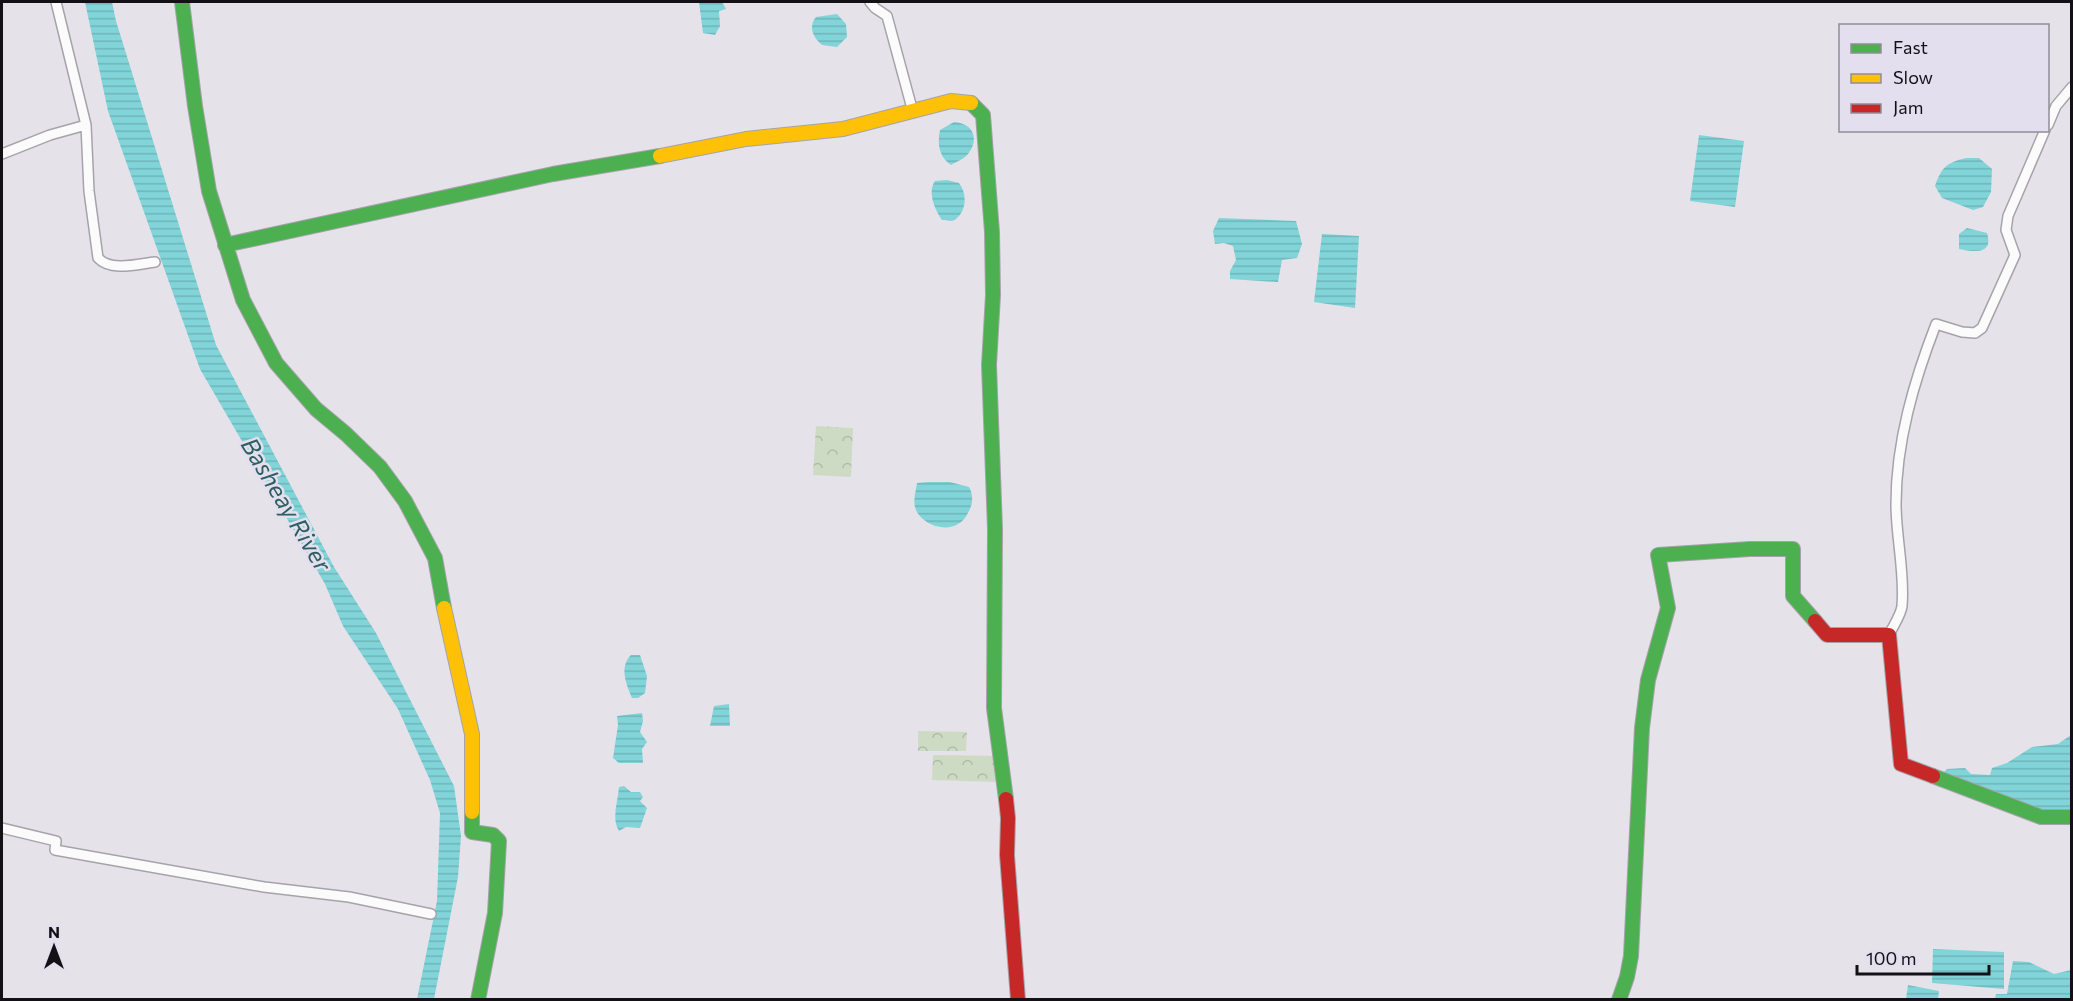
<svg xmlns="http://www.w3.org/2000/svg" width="2073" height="1001" font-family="Commissioner,sans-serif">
<defs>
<pattern id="forest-crowns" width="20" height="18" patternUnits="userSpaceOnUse" patternTransform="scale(1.5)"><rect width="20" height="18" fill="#cddbc5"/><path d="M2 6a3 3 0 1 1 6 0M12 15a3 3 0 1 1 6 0" fill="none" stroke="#afbba8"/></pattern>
<pattern id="water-rules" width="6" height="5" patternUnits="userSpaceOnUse" patternTransform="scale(1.5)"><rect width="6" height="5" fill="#81d4d8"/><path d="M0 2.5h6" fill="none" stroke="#6fb5b9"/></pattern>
</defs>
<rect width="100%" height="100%" fill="#e5e2ea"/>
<path fill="url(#forest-crowns)" d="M816,426L853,428L851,477L813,475Z
M918,731L967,732L966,751H918Z
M933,755L997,756L996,782L932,780Z"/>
<path fill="url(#water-rules)" d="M85,2H112L116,21L216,345L334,567L376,633L454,786L461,836L458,877L434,999H417L437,901L440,813L430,780L398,709L343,626L325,584L200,369L108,111Z
M699,2H722L726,9L719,11L720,26L715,35L703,33Z
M837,14L846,24L847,37L837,47L822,45C813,37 808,27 816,17Z
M954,122C973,123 980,139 968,154C964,159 956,162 951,165C939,157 937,144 940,130Z
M1699,135L1744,141L1735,207L1690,201Z
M1966,158H1979L1992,169L1991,192L1983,207L1973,210L1942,198L1935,186C1942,167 1946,163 1966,158Z
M947,180L959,183C967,193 967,210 956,219C953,222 947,220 942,220C935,210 927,192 935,181Z
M1219,218L1296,221L1302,244L1297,258L1282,260L1278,282L1230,279V271L1236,260L1233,246L1224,243L1215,244L1213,231Z
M1967,228L1987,233C1994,255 1973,252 1959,249V234Z
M1322,234L1359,236L1355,308L1314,302Z
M928,482H950L969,487C973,494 973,502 970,509C967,515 964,521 958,524C944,533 919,523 915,507C913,499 916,491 917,483Z
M631,655H640L647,676L645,693L638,698H632C626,684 619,667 631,655Z
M729,704L730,726H710L714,706Z
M642,713L643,721L640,732L647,742L642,749L643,763H619L613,758L618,725L617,716Z
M2071,735V816H2045L1943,773L1947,769L1965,768L1971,774L1990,775L1992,768L2007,763L2032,747L2058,744Z
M624,786L631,792H640L643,797L640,801L647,808L640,828L626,827L619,831C611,818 618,802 619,787Z
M1933,949L2004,952V989L1932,983Z
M2013,961L2029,962L2054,974L2071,970V999H1995L1996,994H2007Z
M1908,985L1939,991L1938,999H1906Z"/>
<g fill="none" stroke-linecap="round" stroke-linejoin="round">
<g stroke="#a5a3a9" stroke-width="12">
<path id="street" d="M56,2L86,125
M870,2L875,8L887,16L913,112
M2048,125L2056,106L2072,87
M2,154L50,135L86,125L89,191L98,258C111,272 138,264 155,262
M1889,635C1893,626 1901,615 1902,606C1905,572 1896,538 1896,504C1896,442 1914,381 1936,324L1962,332L1975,333L1982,328L2015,255L2006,230L2008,216L2045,130
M2,828L56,841L55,850L264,887L349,897L431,914"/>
</g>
<g stroke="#a5a3a9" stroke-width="16">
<path id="fast" d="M182,2L195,106L209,191L243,300L276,363L316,409L346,434L380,467L405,501L435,558L444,608
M971,103L983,115L992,232L993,295L989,365L995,529L994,708L1006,799
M225,245L553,174L660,156
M1933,776L2041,817H2072
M472,812V832L493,835L499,841L495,913L478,1000
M1619,1000L1627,977L1631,956L1642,728L1648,680L1668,608L1658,555L1750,549H1793V596L1815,621"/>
</g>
<g stroke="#a5a3a9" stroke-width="16">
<path id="slow" d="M660,156L746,139L843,129L951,101L971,103
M444,608L472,734V812"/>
</g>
<g stroke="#a5a3a9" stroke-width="16">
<path id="jam" d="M1815,621L1827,635H1889L1901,764L1933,776
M1006,799L1008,818L1007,855L1018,1000"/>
</g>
<use href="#street" stroke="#fbfbfc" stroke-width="9"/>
<use href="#fast" stroke="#4caf50" stroke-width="14"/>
<use href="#slow" stroke="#ffc107" stroke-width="14"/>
<use href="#jam" stroke="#c62828" stroke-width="14"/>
</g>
<g text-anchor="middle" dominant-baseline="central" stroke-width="5" stroke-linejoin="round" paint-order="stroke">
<g font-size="24" font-style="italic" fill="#2c5f60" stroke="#e4dfee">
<text transform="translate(287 504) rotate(59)">Basheay River</text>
</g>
</g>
<rect width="2073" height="1001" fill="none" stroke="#131116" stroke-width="6"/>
<rect x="1839" y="24" width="210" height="108" fill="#e4dfee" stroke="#908d98" stroke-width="1.5"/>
<rect x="1851" y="44" width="30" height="9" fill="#4caf50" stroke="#908d98" stroke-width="1.5"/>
<text x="1893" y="54" font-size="18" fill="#131116">Fast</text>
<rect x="1851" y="74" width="30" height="9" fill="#ffc107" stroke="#908d98" stroke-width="1.5"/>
<text x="1893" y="84" font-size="18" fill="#131116">Slow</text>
<rect x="1851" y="104" width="30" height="9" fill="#c62828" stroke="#908d98" stroke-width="1.5"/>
<text x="1893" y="114" font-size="18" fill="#131116">Jam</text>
<g transform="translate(54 947)" stroke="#e4dfee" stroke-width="4.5" paint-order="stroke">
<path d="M0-4.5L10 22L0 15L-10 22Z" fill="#131116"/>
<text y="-9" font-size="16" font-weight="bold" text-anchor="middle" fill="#131116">N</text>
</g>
<path d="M1857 965v9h132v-9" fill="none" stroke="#131116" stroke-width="3"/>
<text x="1866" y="965" font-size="18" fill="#131116" stroke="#e4dfee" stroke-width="4.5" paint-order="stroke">100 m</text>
</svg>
